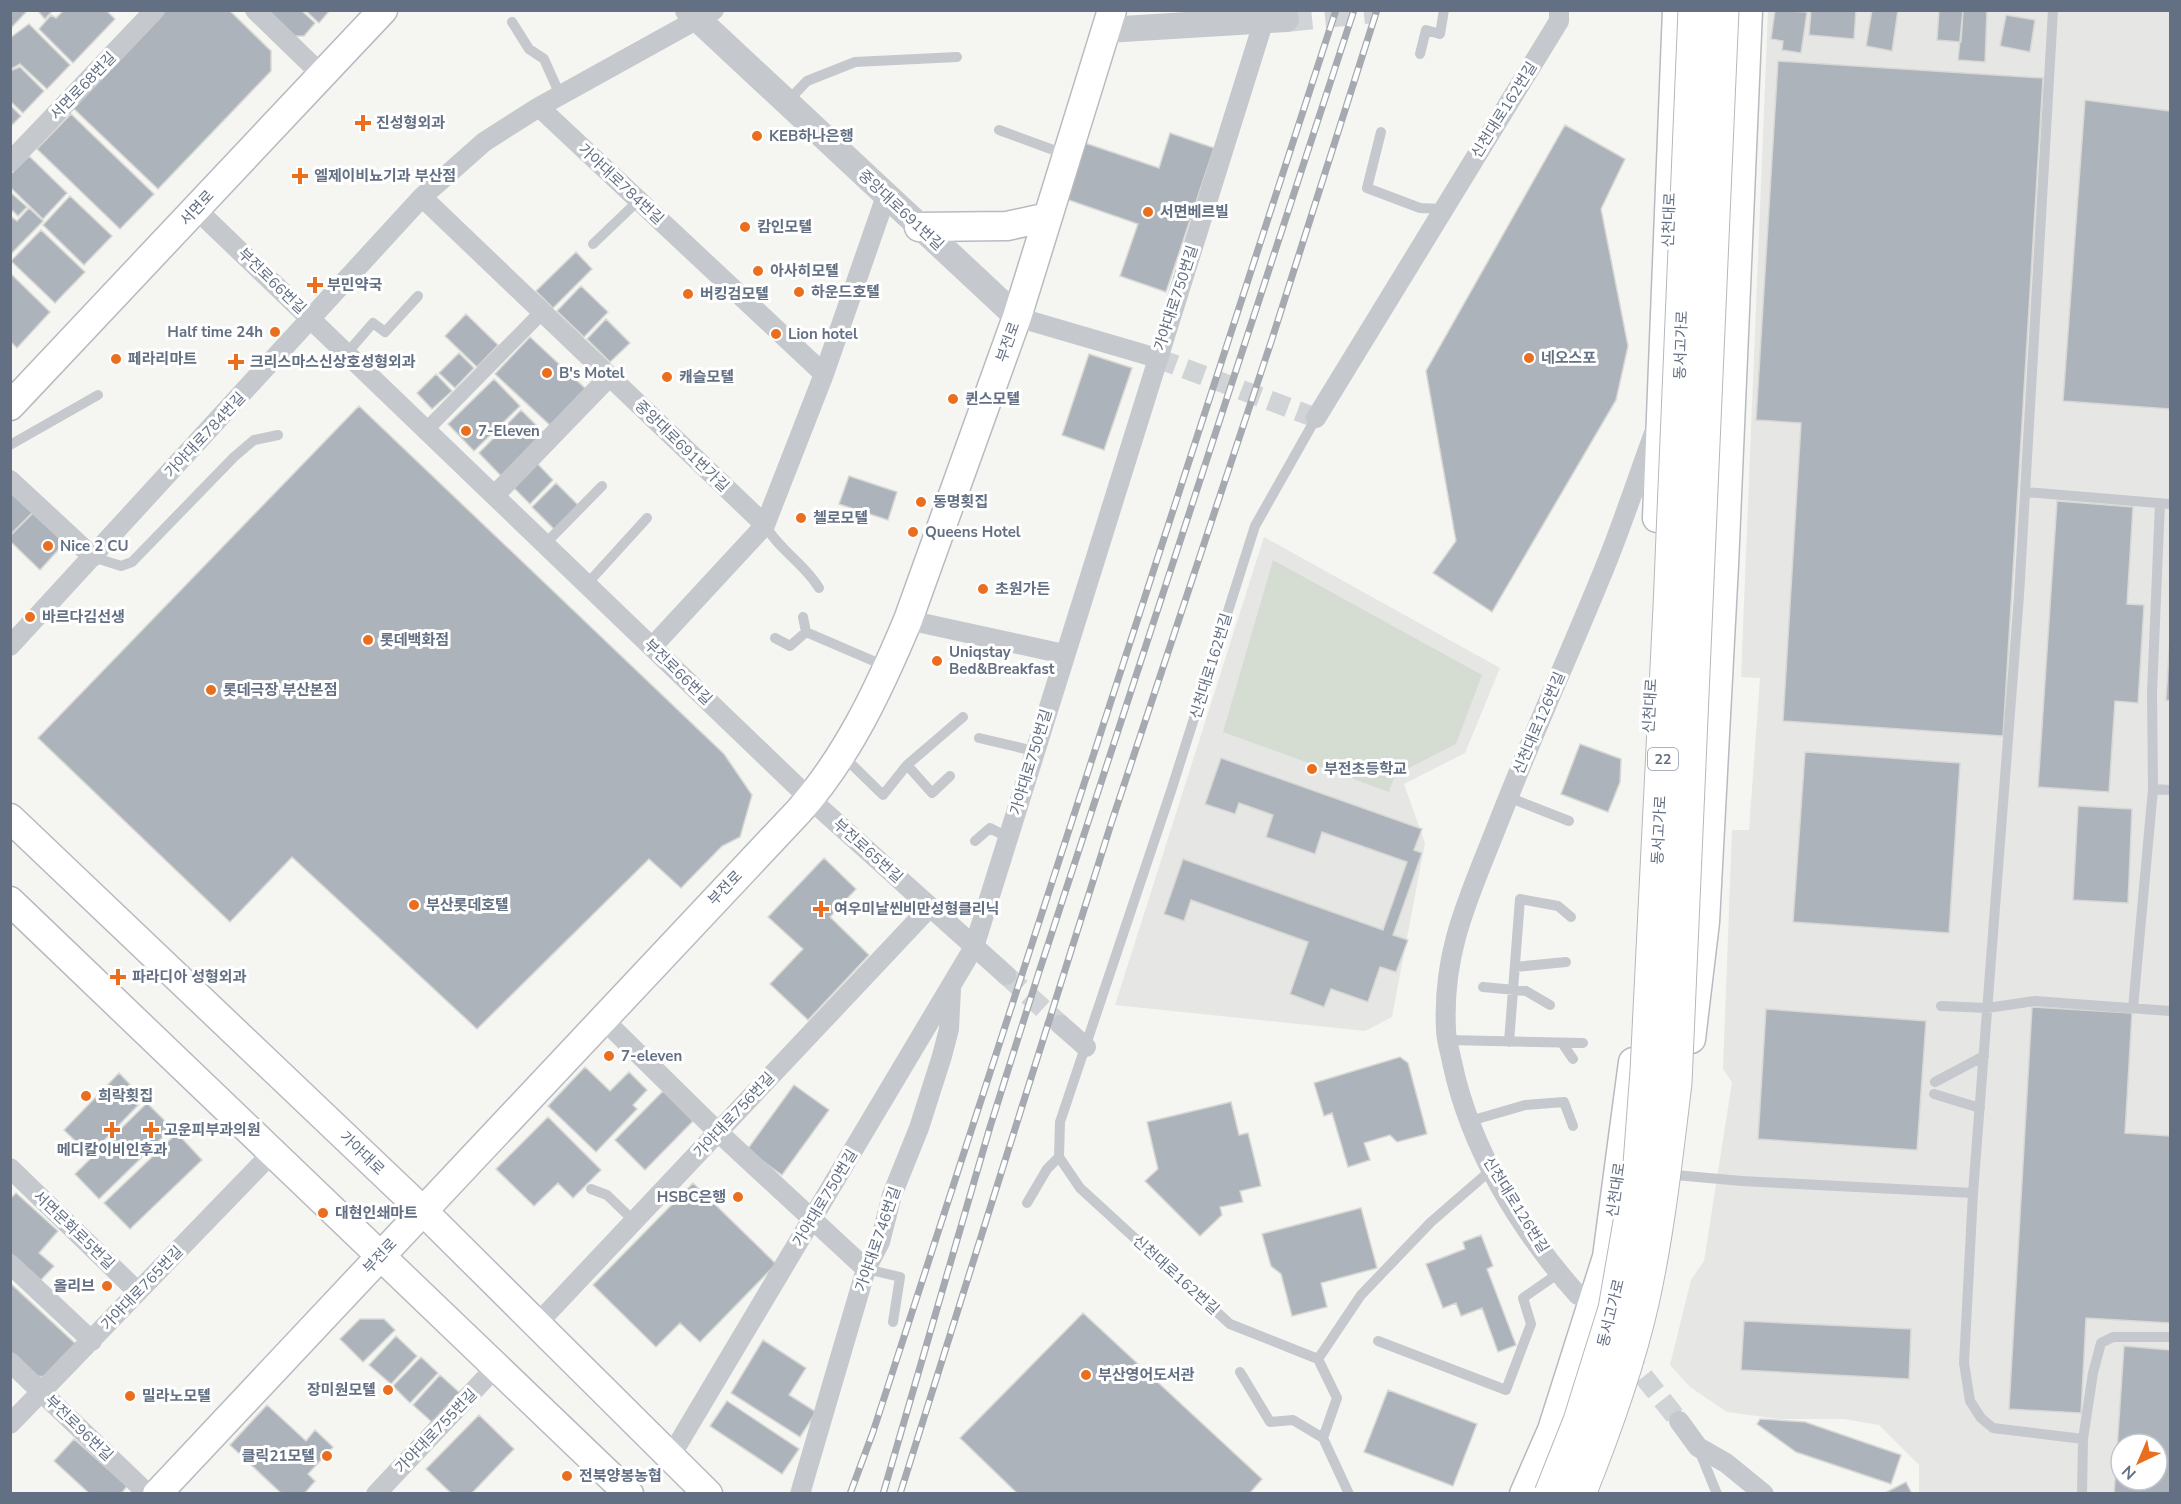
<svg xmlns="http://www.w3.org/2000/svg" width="2181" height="1504" font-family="'Nunito Sans','Noto Sans KR',sans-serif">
<rect width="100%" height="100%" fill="#f5f6f2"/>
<path fill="#e6e6e5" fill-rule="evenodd" d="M1768,11H2170V1493H1919V1465L1879,1425L1844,1419H1779L1727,1412L1690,1387L1670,1365L1691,1280L1704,1261L1732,1082L1723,1069L1732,830H1749L1760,678L1741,677ZM2121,1444H2157V1480H2121Z
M1264,537L1500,668L1465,753L1404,784L1425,843L1392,1017L1365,1031L1115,1005Z"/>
<path fill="#d5ddd3" d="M1273,560L1482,675L1456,744L1395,775L1389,792L1223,732Z"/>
<path fill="#adb3ba" stroke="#d7d7d4" stroke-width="1.5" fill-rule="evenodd" d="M10,10H28L10,29Z
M37,10H53L45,19Z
M64,10H106L115,19L73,63L39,29L51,15L56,18Z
M164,10H229L271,51V71L158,189L72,107Z
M261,10H301L315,23L304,36H290Z
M305,10H330L319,23Z
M1775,10L1807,12L1801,53L1782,50L1783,41L1771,39Z
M1811,10H1856L1854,39L1809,35Z
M1872,10H1898L1892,51L1866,46Z
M1939,10H1963L1961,42L1937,40Z
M1963,10H1987L1985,62L1958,60Z
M2006,15L2035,20L2030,52L2000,46Z
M29,24L70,65L47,89L20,64L13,68L10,66V38Z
M1778,61L2043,78L2003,736L1783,721L1801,423L1756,420Z
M20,67L44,91L23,113L10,101V71Z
M2085,100L2170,111V409L2063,401Z
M10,105L21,116L10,127Z
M71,114L154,194L120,229L37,149Z
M1565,125L1625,159L1601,209L1628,346L1616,400L1492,612L1433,573L1456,541L1426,371Z
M1170,133L1214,148L1166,292L1120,276L1138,224L1066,199L1085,143L1159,168Z
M29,156L67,193L43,219L10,187V175Z
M10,192L27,207L18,216L13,211L10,213Z
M70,196L112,236L84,265L43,225Z
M29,208L43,221L10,255V216L17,221Z
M41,230L85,272L55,303L11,261Z
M576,252L592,269L553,308L536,291Z
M10,273L50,312L17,348L10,341Z
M581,286L608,312L584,337L557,311Z
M466,314L498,345L477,367L445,336Z
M606,319L630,343L610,362L587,339Z
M530,337L588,391L553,428L495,374Z
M459,353L474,368L455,388L439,373Z
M1089,354L1132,368L1104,450L1062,435Z
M436,374L452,391L432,409L417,393Z
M494,379L520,406L474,451L448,424Z
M359,406L724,754L752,795L740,837L722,846L681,888L649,859L477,1029L292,857L230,922L38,738Z
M521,410L548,437L505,480L479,453Z
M532,458L553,480L530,504L508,482Z
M849,476L897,492L888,520L839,504Z
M10,480L37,508L10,535Z
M556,483L579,506L555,530L532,507Z
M2057,501L2133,507L2127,604L2144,605L2138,703L2115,701L2109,792L2038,787Z
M37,509L61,531L60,548L40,570L10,541V536Z
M2170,637V701L2166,700Z
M1580,744L1621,759L1620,782L1608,812L1561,794Z
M1805,752L1960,763L1949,933L1793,922Z
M1221,758L1422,829L1414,850L1422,853L1393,935L1408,940L1396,972L1380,967L1368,1002L1331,989L1324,1007L1290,994L1308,942L1191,900L1184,921L1164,914L1183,859L1383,930L1407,862L1322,832L1315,854L1266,837L1273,815L1239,803L1235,814L1205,804Z
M2078,806L2132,809L2128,903L2073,900Z
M824,858L856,889L830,917L869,955L808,1020L770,984L803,949L768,917Z
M2032,1007L2132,1013L2125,1133L2170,1136V1323L2086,1318L2081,1413L2009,1409Z
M1766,1009L1926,1021L1917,1150L1758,1139Z
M1400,1057L1408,1063L1427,1134L1397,1142L1390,1135L1364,1143L1370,1160L1348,1167L1332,1113L1324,1116L1314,1083Z
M585,1067L610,1091L629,1072L647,1090L633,1105L637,1109L596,1152L548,1106Z
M119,1073L144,1099L90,1155L64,1130Z
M794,1085L829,1110L782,1175L747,1150Z
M663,1091L693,1121L645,1170L615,1140Z
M1231,1102L1239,1135L1248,1133L1261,1186L1240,1191L1243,1202L1220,1207L1222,1215L1200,1236L1145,1181L1158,1169L1147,1122Z
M147,1103L172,1128L99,1199L75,1174Z
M548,1117L601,1170L573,1198L558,1183L534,1206L496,1169Z
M177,1133L202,1160L130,1229L104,1203Z
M693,1183L776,1264L700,1342L680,1323L656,1347L593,1285Z
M16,1193L58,1231L39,1253L54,1266L41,1280L10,1253V1199Z
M1361,1208L1377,1268L1321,1283L1327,1307L1292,1316L1281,1274L1271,1266L1262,1234Z
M1481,1235L1493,1266L1487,1269L1516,1345L1498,1352L1482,1308L1461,1316L1456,1303L1443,1308L1426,1264L1465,1249L1463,1242Z
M10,1283L79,1347L51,1377L31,1376L10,1356Z
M1083,1313L1262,1479L1249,1494H1018L960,1438Z
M360,1319H384L395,1330L363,1362L340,1339Z
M1744,1321L1911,1329L1909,1379L1741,1370Z
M396,1336L417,1356L391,1384L369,1365Z
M763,1340L806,1368L789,1395L816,1412L800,1437L731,1393Z
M2124,1346L2170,1350V1494H2114ZM2121,1444H2157V1480H2121Z
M421,1357L438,1373L410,1403L393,1386Z
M440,1375L460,1393L433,1423L413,1405Z
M1388,1390L1477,1424L1453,1486L1364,1452Z
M727,1401L799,1449L782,1474L710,1426Z
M267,1405L306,1441L315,1430L333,1447L308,1474L315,1481L304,1494H282L230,1445Z
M479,1415L514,1449L471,1494H452L426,1469Z
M1760,1419L1805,1422L1901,1455L1891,1484L1796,1452L1757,1424Z
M74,1439L127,1486L121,1494H90L54,1461Z
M1906,1482L1912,1494H1883Z"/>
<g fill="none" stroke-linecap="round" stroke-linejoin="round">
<path stroke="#d0d4d6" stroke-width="20" stroke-dasharray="20 10" stroke-linecap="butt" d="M1157,358L1316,418
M1006,975L1061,1025
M1625,1353L1679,1421"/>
<path stroke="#d0d4d6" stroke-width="26" stroke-dasharray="26 13" stroke-linecap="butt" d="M1286,19L1373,10"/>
<g stroke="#b7bbc0" stroke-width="31">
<path id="secondary" d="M919,227L1007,226L1048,217
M10,406L383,10
M1657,518L1677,10
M10,818L422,1210L708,1494
M10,901L629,1494
M1691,1039L1705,922L1724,565L1748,10
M157,1494L799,811C848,756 880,687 908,620L1017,317L1112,10
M1524,1494L1552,1430L1607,1257L1633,1062"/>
</g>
<path stroke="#c5c8cc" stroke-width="10" d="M2053,10L2019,596L1973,1193L1964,1363L1970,1401L1981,1418L1993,1428L2083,1439
M512,22L529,49L544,59L560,95
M1420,54L1426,30L1440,34L1444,10
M787,102L807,81L855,62L957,57
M999,130L1067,155
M1381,132L1367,188L1420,208L1443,209
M593,244L639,200
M347,353L373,323L385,332L418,296
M1316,418L1255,526L1171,791L1060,1122L1059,1157L1080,1188L1139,1242L1230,1324L1318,1359
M10,445L98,395
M2025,492L2170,504
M765,525C779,550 805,564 819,588
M545,544L602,486
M93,557L121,566L132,562L234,457L254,440L278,435
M587,584L647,518
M803,617L806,632
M775,638L790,646L806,632L885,666
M979,738L1034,751
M842,755L883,795L907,765L963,717
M907,765L932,793L950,776
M2153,789L2170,790
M1508,797L1569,821
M975,841L990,828L1007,837
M1515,967L1566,962
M1483,987L1526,991L1550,1005
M1941,1006L1987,1008L2035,1001L2170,1011
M2133,1008L2153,789L2152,693L2160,503
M1448,1040L1583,1043
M1509,1042L1520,899L1558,906L1571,917
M1562,1043L1573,1059
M1935,1082L1984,1056
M1934,1094L1980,1108
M1470,1121L1525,1105L1564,1102L1573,1126
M1675,1175L1742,1181L1973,1193
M591,1189L607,1195L634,1221
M1027,1203L1047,1169L1059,1157
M866,1269L900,1277L893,1322
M1378,1341L1506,1390L1531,1324L1523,1298L1559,1273
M1240,1372L1270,1422L1293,1420L1323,1438
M1699,1450L1717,1494
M1349,1494L1323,1438L1337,1398L1318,1359L1361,1295L1431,1222L1491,1170
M2082,1494L2083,1439L2093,1373L2101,1343L2113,1337H2170"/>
<path stroke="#c5c8cc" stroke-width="15" d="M426,430L542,312"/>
<path stroke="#c5c8cc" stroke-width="20" d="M255,10L322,75
M539,107L824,374
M10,162L155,10
M422,197L765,525
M196,209L810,799L1006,975
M1017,317L1157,358
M1316,418L1559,21V10
M10,480L93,557
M495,495L610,376
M908,620L1064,654
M10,646L422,197L484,142L539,107L714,10
M652,647L765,525L824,374L886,196
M602,1018L718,1132L866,1269
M1061,1025L1086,1047
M10,1168L138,1292
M10,1264L92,1341
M1578,1295C1519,1229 1470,1148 1452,1062C1450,1051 1446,1040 1446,1029C1442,951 1469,897 1497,826C1529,743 1566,662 1600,579C1620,532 1636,482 1654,433
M538,1323L930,907
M10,1362L148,1494
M1679,1421L1698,1447L1726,1463L1764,1494
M10,1424L273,1152
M675,1449L974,947L1264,20
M376,1494L496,1367
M800,1494L866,1269L880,1242L892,1195L919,1128L942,1056L949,1029L951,989"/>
<path stroke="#c5c8cc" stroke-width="26" d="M688,10L1017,317
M1106,30L1286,19"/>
<use href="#secondary" stroke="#fff" stroke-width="28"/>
<g stroke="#a5a9b0" stroke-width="7">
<path id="rail" d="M850,1494L873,1432L1336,10
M883,1494L990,1127L1039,972L1354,10
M900,1494L1111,824L1272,339L1377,10"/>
</g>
<use href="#rail" stroke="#fff" stroke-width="4.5" stroke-dasharray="14" stroke-linecap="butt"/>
<g stroke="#b5b8bc" stroke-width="35" stroke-linecap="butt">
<path id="trunk-bridge" d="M1551,1494L1580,1421L1615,1309L1640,1164L1647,1071L1670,607L1695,10
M1579,1494C1604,1432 1627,1368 1642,1303C1658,1231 1666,1156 1675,1083L1722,10"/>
</g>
<use href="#trunk-bridge" stroke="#fff" stroke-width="33"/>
</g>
<g fill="#ea6e1d" stroke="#fff" stroke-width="2">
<path d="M360 114h6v6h6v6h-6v6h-6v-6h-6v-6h6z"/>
<circle cx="757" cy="136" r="6"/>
<path d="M297 167h6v6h6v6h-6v6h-6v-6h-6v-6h6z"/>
<circle cx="1148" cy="212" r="6"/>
<circle cx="745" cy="227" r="6"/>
<circle cx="758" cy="271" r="6"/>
<path d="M312 276h6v6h6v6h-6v6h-6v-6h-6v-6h6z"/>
<circle cx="799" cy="292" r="6"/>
<circle cx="688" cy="294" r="6"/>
<circle cx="275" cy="332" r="6"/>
<circle cx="776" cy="334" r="6"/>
<circle cx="1529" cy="358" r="6"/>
<circle cx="116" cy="359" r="6"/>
<path d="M233 353h6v6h6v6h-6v6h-6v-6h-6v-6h6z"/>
<circle cx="547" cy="373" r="6"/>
<circle cx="667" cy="377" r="6"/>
<circle cx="953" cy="399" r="6"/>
<circle cx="466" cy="431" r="6"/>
<circle cx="921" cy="502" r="6"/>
<circle cx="801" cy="518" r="6"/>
<circle cx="913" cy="532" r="6"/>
<circle cx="48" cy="546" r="6"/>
<circle cx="983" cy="589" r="6"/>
<circle cx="30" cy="617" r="6"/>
<circle cx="368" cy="640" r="6"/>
<circle cx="937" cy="661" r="6"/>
<circle cx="211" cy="690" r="6"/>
<circle cx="1312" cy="769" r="6"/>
<circle cx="414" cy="905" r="6"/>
<path d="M818 900h6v6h6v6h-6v6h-6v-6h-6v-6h6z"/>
<path d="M115 968h6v6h6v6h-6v6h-6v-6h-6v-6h6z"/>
<circle cx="609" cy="1056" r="6"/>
<circle cx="86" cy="1096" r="6"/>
<path d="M109 1121h6v6h6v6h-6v6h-6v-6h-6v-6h6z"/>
<path d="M148 1121h6v6h6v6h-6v6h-6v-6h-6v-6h6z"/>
<circle cx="738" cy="1197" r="6"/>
<circle cx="323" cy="1213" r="6"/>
<circle cx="107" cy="1286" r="6"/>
<circle cx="1086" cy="1375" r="6"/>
<circle cx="388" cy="1390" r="6"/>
<circle cx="130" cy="1396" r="6"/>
<circle cx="327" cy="1456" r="6"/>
<circle cx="567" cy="1476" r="6"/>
</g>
<g text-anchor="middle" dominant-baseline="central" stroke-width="6" stroke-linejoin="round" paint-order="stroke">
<rect fill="#fff" stroke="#929ba9" stroke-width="1.5" x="1648" y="748" width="30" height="22" rx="4.5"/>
<g font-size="14" font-weight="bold" fill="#637084">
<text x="1663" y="759">22</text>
</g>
<g font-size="15" fill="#637084" stroke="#fff">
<text transform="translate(83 86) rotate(-46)">서면로68번길</text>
<text transform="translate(1504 110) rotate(-58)">신천대로162번길</text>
<text transform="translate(621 184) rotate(43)">가야대로784번길</text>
<text transform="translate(197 208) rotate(-47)">서면로</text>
<text transform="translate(901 210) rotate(43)">중앙대로691번길</text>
<text transform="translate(1669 220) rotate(-88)">신천대로</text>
<text transform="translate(272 281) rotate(44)">부전로66번길</text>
<text transform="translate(1176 298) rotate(-72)">가야대로750번길</text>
<text transform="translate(1008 342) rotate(-70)">부전로</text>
<text transform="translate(1681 345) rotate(-88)">동서고가로</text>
<text transform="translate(205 435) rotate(-47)">가야대로784번길</text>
<text transform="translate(682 446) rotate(44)">중앙대로691번가길</text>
<text transform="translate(1211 666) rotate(-73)">신천대로162번길</text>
<text transform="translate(678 672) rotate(44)">부전로66번길</text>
<text transform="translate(1650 706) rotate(-87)">신천대로</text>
<text transform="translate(1539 723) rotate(-67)">신천대로126번길</text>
<text transform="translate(1031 762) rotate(-73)">가야대로750번길</text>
<text transform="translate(1659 830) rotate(-87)">동서고가로</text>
<text transform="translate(868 851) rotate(42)">부전로65번길</text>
<text transform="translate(725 888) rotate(-46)">부전로</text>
<text transform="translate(734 1115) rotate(-47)">가야대로756번길</text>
<text transform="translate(362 1153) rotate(44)">가야대로</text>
<text transform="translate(1616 1190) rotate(-82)">신천대로</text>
<text transform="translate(825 1198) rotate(-59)">가야대로750번길</text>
<text transform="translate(1516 1205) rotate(58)">신천대로126번길</text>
<text transform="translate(74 1230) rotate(44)">서면문화로5번길</text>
<text transform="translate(878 1239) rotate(-71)">가야대로746번길</text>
<text transform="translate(380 1256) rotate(-47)">부전로</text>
<text transform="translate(1176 1275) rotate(42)">신천대로162번길</text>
<text transform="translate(142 1288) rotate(-46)">가야대로765번길</text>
<text transform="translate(1611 1313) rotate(-76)">동서고가로</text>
<text transform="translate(79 1428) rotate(44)">부전로96번길</text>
<text transform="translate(436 1431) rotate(-46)">가야대로755번길</text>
</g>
<g font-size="15" font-weight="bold" fill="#637084" stroke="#fff" text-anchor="start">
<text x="376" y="123">진성형외과</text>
<text x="769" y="136">KEB하나은행</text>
<text x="314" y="176">엘제이비뇨기과 부산점</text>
<text x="1160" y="212">서면베르빌</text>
<text x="757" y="227">캄인모텔</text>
<text x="770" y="271">아사히모텔</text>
<text x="327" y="285">부민약국</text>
<text x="811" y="292">하운드호텔</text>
<text x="700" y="294">버킹검모텔</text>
<text x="263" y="332" text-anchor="end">Half time 24h</text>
<text x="788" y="334">Lion hotel</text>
<text x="1541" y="358">네오스포</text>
<text x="128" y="359">페라리마트</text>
<text x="250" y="362">크리스마스신상호성형외과</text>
<text x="559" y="373">B's Motel</text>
<text x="679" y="377">캐슬모텔</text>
<text x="965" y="399">퀸스모텔</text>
<text x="478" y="431">7-Eleven</text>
<text x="933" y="502">동명횟집</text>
<text x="813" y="518">첼로모텔</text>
<text x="925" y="532">Queens Hotel</text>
<text x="60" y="546">Nice 2 CU</text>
<text x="995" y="589">초원가든</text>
<text x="42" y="617">바르다김선생</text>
<text x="380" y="640">롯데백화점</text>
<text x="949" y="652">Uniqstay<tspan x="949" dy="17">Bed&amp;Breakfast</tspan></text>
<text x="223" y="690">롯데극장 부산본점</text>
<text x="1324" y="769">부전초등학교</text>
<text x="426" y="905">부산롯데호텔</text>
<text x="834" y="909">여우미날씬비만성형클리닉</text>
<text x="132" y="977">파라디아 성형외과</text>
<text x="621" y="1056">7-eleven</text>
<text x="98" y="1096">희락횟집</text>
<text x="164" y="1130">고운피부과의원</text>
<text x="112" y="1150" text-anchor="middle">메디칼이비인후과</text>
<text x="726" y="1197" text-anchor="end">HSBC은행</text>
<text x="335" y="1213">대현인쇄마트</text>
<text x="95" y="1286" text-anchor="end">올리브</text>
<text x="1098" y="1375">부산영어도서관</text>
<text x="376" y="1390" text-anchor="end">장미원모텔</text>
<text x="142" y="1396">밀라노모텔</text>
<text x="315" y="1456" text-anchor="end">클릭21모텔</text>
<text x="579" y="1476">전북양봉농협</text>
</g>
</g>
<rect width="2181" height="1504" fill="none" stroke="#637084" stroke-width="24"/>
<g transform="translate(2139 1462) rotate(224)"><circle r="28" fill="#ffffff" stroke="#c1c6ce" stroke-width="1.5"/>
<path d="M0-4.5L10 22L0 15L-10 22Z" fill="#ea6e1d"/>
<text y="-9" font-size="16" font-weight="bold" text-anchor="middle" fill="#637084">N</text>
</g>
</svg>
